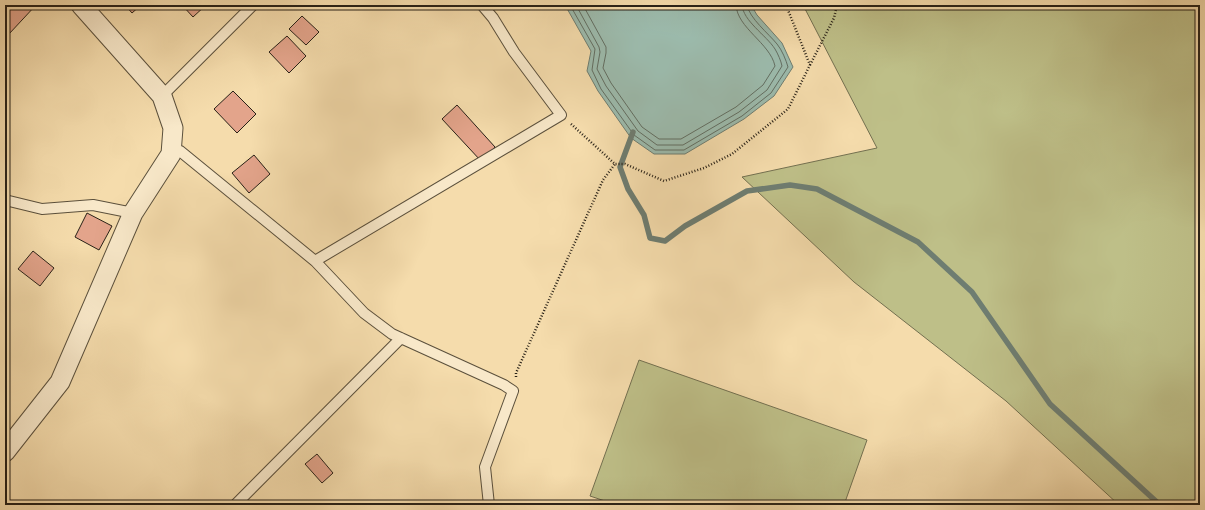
<svg xmlns="http://www.w3.org/2000/svg" width="1205" height="510" font-family="Alegreya,serif">
<rect width="100%" height="100%" fill="#f5dcac"/>
<filter id="stains"><feTurbulence type="fractalNoise" baseFrequency=".005" numOctaves="4"/><feColorMatrix values="0 0 0 0 .2 0 0 0 0 .09 0 0 0 0 .02 0 0 0 .5 -.17"/></filter>
<radialGradient id="worn" r=".72"><stop offset=".6" stop-color="#630" stop-opacity="0"/><stop offset="1" stop-color="#630" stop-opacity=".3"/></radialGradient>
<path fill="#bebf88" stroke="#737050" d="M803,5H1200V505H1119L1006,401L854,282L742,177L877,148Z
M639,360L867,440L844,505H617L590,496Z"/>
<path fill="#9cbbad" stroke="#6e7d71" d="M565,5H751L757,15L782,43L793,67L774,96L744,119L685,154H654L631,138L598,91L587,71L591,51Z"/>
<g fill="none" stroke-linecap="round" stroke-linejoin="round">
<path stroke="#626e62" stroke-width="1" d="M570,5L595,49L592,70L601,89L634,135L655,150H684L742,116L771,93L788,67C786,60 782,50 777,44C769,34 749,18 747,5
M576,5L599,47L600,52L597,69L606,86L638,131L657,145H683L739,112L767,90L782,66C781,61 778,54 775,49C766,35 743,21 742,5
M583,5L606,47V53L603,68L611,83L642,127L659,139H681L736,107L763,85L775,66C770,43 737,28 736,5"/>
<path stroke="#6e7d71" stroke-width="5.5" d="M633,132L620,167L628,189L644,215L650,238L665,241L685,226L747,191L790,185L817,189L918,242L972,292L1050,404L1160,505"/>
</g>
<path fill="#e3a48b" stroke="#282117" d="M5,5H36L9,34L5,30Z
M125,5H141L132,13Z
M182,5H206L193,17Z
M302,16L319,32L306,45L289,29Z
M287,36L306,56L289,73L269,52Z
M233,91L256,114L237,133L214,109Z
M457,105L495,147L481,161L442,119Z
M254,155L270,174L249,193L232,173Z
M87,213L112,226L99,250L75,237Z
M33,251L54,268L40,286L18,269Z
M317,454L333,473L322,483L305,464Z"/>
<g fill="none" stroke-linecap="round" stroke-linejoin="round">
<g stroke="#5b503c" stroke-width="12">
<path id="lane" d="M162,96L253,5
M171,147L180,151L315,261L364,313L392,334L504,385L513,391L485,467L489,505
M5,200L42,209L93,205L133,213
M315,261L561,115L514,52L493,18L482,5
M235,505L401,338"/>
</g>
<g stroke="#5b503c" stroke-width="21">
<path id="street" d="M5,452L60,382L133,213L171,154L173,128L162,96L81,5"/>
</g>
<path stroke="#282117" stroke-width="2.5" stroke-dasharray="1 2" stroke-linecap="butt" d="M810,65L834,18L837,5
M571,124L615,164H625L664,181L704,168L732,154L788,109L810,65L788,10L785,5
M516,377V373L603,180L615,164"/>
<use href="#lane" stroke="#f8e8c9" stroke-width="10"/>
<use href="#street" stroke="#f8e8c9" stroke-width="19"/>
</g>
<rect width="1205" height="510" fill="none" stroke="#f5dcac" stroke-width="20"/>
<rect x="6" y="6" width="1193" height="498" fill="none" stroke="#282117" stroke-width="2"/>
<rect x="10" y="10" width="1185" height="490" fill="none" stroke="#282117"/>
<rect width="100%" height="100%" filter="url(#stains)"/>
<rect width="100%" height="100%" fill="url(#worn)"/>
</svg>
